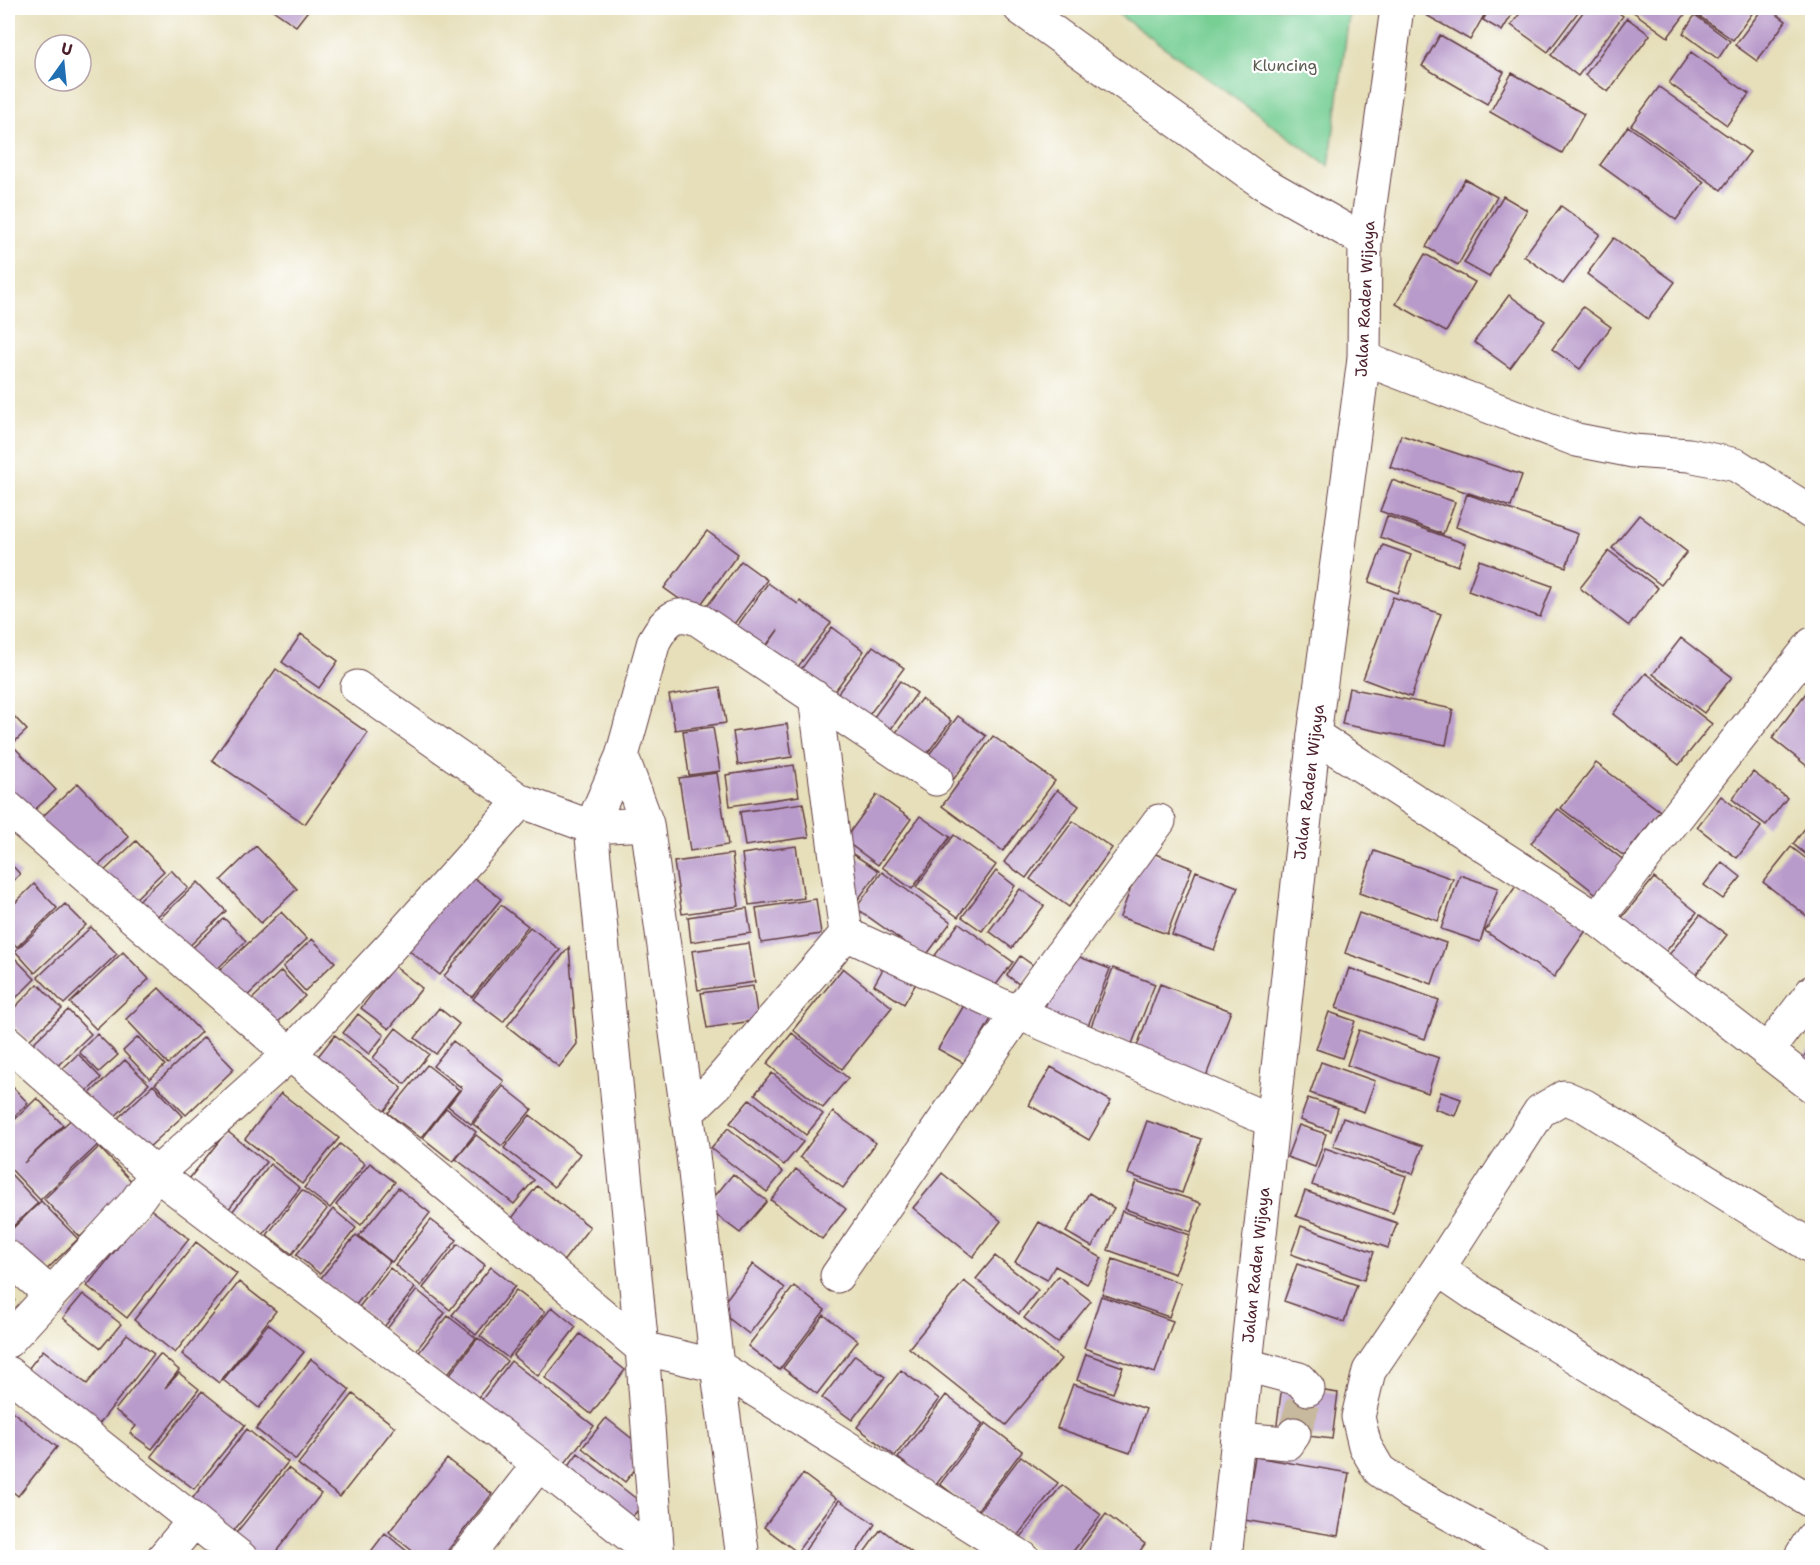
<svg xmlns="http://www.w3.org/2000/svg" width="1820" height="1565" font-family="'Shantell Sans',sans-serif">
<rect width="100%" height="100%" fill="#fff"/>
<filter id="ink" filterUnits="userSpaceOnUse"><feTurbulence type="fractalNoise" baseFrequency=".0167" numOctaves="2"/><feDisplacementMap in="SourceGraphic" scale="12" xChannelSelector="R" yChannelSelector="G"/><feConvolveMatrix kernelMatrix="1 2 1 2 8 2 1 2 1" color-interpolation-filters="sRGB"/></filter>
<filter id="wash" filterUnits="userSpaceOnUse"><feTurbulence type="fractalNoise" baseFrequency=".008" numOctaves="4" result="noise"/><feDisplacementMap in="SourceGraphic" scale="24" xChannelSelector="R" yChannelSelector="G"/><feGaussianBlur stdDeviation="1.35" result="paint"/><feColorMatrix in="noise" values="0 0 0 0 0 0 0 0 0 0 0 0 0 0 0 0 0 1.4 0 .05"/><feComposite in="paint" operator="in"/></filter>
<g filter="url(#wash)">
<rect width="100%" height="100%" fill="#e6dfba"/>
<path fill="#77cf94" stroke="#607760" stroke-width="1.5" d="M1110,8H1350L1329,166Z"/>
<g id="blocks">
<path fill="#b99bcb" d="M270,8H310L296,26Z
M1430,8H1488L1470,40L1426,15Z
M1490,8H1516L1502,31L1483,20Z
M1524,8H1581L1548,52L1511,25Z
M1586,8H1612L1623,16L1578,76L1551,55Z
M1628,8H1690L1668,37Z
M1699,8H1756L1733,40L1695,13Z
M1763,8H1767L1786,21L1757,61L1735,45Z
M1695,15L1730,41L1718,59L1683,33Z
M1627,18L1650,35L1608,92L1585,75Z
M1440,35L1504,72L1487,104L1422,66Z
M1691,52L1749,94L1727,125L1669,83Z
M1512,73L1584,114L1562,153L1490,112Z
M1659,87L1750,152L1721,190L1631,125Z
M1628,126L1704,182L1676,220L1600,165Z
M1465,179L1497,197L1458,265L1426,247Z
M1503,196L1527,210L1489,277L1464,263Z
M1561,206L1600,234L1563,284L1524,256Z
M1614,238L1675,282L1648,319L1587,274Z
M1425,254L1475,282L1446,332L1396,304Z
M1509,295L1545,321L1510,368L1474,342Z
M1583,307L1611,327L1580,369L1552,349Z
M1401,435L1522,475L1511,507L1390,467Z
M1392,480L1455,502L1443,534L1380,511Z
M1467,494L1578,534L1566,567L1456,527Z
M1639,515L1687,552L1661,585L1612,548Z
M1387,516L1466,544L1458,566L1380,537Z
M707,531L738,554L696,611L664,588Z
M1383,545L1411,555L1398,593L1369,582Z
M1609,551L1658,588L1629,626L1580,588Z
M1479,560L1552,586L1540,617L1468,591Z
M741,561L767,580L731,628L705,609Z
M768,583L798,604L800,601L831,623L794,672L764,650L778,630L763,650L735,629Z
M1393,597L1441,614L1411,697L1363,679Z
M832,627L864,651L826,703L794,679Z
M301,634L338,661L319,688L282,662Z
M1681,638L1732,677L1704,713L1653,674Z
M873,646L904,668L866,719L835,697Z
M276,669L368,733L305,824L212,760Z
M1646,673L1712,724L1679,765L1613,714Z
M900,681L917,693L888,733L871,721Z
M1812,685V770L1772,738Z
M720,687L726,723L675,730L669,695Z
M1349,688L1453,709L1446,745L1342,724Z
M921,699L951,721L921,762L891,739Z
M8,710L27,730L8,748Z
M958,716L986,736L953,780L925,760Z
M787,724L792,757L738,765L733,732Z
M713,727L720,771L689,775L683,731Z
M993,736L1055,781L1003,851L942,806Z
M15,748L56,790L26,818L8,798V755Z
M1596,763L1660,811L1624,856L1561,808Z
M794,765L799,796L730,806L726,775Z
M1753,772L1787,798L1766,825L1732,799Z
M717,773L728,845L690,851L679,778Z
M78,783L129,837L91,873L39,820Z
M1057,790L1079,806L1026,878L1004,862Z
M877,795L911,819L878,865L844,840Z
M1721,796L1761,827L1737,858L1697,827Z
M803,803L809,837L745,846L740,812Z
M1558,809L1626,862L1599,896L1531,843Z
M920,816L950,837L912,889L882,867Z
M1812,819V859L1793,844Z
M1073,821L1112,848L1069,907L1030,879Z
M954,835L996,865L958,917L916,887Z
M136,841L164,871L130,904L101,874Z
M839,845L879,871L851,909Z
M256,846L297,889L261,923L221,880Z
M796,846L804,898L749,905L742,854Z
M1791,847L1812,863V920L1763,882Z
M1145,850L1192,868L1167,934L1120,917Z
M1374,851L1453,879L1438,921L1359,893Z
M732,854L739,906L682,914L674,862Z
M8,861L20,874L8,886Z
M1722,862L1741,877L1723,899L1704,885Z
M171,870L188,888L148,925L131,908Z
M996,871L1015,886L982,931L962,917Z
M1196,871L1238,887L1214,950L1172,935Z
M882,872L951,922L925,957L856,908Z
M468,873L501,899L440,975L407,949Z
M1460,875L1498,888L1480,942L1441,929Z
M1654,878L1697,912L1664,954L1620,920Z
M1520,880L1589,926L1554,977L1485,931Z
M198,882L226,911L181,954L153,925Z
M34,884L57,908L17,947L8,937V910Z
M1020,889L1044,906L1012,948L989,931Z
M816,899L821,934L761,943L756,908Z
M65,904L86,925L35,973L15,951Z
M501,905L528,926L472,997L444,976Z
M747,908L751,933L691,942L688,917Z
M281,912L307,939L242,1001L215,975Z
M1359,913L1446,943L1432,984L1345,953Z
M1700,915L1727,935L1695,976L1668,956Z
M224,918L246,941L207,979L185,955Z
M959,923L1013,962L987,997L933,958Z
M91,927L117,954L64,1004L38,977Z
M530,927L560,950L503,1022L473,999Z
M312,939L335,962L305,991L283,967Z
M749,943L755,982L698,990L692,951Z
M569,947L577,1044L559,1067L507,1026Z
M8,951L35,979L8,1006Z
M123,952L149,979L96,1029L70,1003Z
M1072,954L1110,969L1086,1031L1041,1014Z
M1020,956L1034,966L1020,985L1007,975Z
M887,962L918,980L904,1004L874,985Z
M394,966L422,988L389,1029L361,1008Z
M843,968L892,1007L842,1069L793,1030Z
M1113,968L1155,984L1132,1044L1090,1029Z
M1349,968L1439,1000L1425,1039L1336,1008Z
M281,971L305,996L272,1028L248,1003Z
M38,984L62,1009L28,1041L8,1020V1014Z
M1160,984L1231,1011L1203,1084L1133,1057Z
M753,986L758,1020L707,1028L701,993Z
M159,988L201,1032L168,1064L126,1019Z
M966,1002L992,1017L965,1064L938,1049Z
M439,1008L459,1024L436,1054L415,1038Z
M68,1010L91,1034L53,1070L30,1046Z
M1329,1012L1355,1021L1342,1058L1316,1049Z
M358,1014L384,1035L369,1054L343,1033Z
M396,1028L429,1054L405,1084L373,1058Z
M1359,1030L1439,1058L1428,1093L1347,1065Z
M792,1033L848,1078L823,1108L767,1064Z
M97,1034L118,1055L99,1072L79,1052Z
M335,1035L402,1088L383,1113L315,1060Z
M138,1037L165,1065L150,1079L123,1051Z
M204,1037L234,1069L186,1115L155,1084Z
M453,1041L504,1081L471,1124L448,1106L462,1088L433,1066Z
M1812,1046V1067L1802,1059Z
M78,1054L101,1078L81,1097L58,1073Z
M125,1060L149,1084L109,1122L86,1097Z
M1321,1062L1375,1081L1364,1112L1310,1093Z
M427,1065L459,1090L421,1138L388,1113Z
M1051,1067L1111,1101L1089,1140L1029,1105Z
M772,1073L823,1114L806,1135L755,1094Z
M8,1082L28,1103L8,1123Z
M153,1085L183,1116L147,1149L118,1118Z
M503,1086L532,1109L502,1146L473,1124Z
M1441,1092L1461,1099L1455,1116L1435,1109Z
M281,1093L339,1138L302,1184L245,1139Z
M37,1098L63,1125L24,1163L78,1113L103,1140L40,1200L8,1166V1126Z
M1308,1098L1338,1108L1331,1131L1300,1120Z
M750,1099L803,1142L784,1165L730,1123Z
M446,1108L476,1132L453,1162L423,1138Z
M833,1112L876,1143L843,1188L800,1157Z
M530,1115L580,1154L554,1187L504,1148Z
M1343,1118L1423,1146L1413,1174L1333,1146Z
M1147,1121L1201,1139L1182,1193L1128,1174Z
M1299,1125L1326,1134L1315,1167L1287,1157Z
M728,1128L783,1172L767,1192L711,1148Z
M227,1131L266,1162L228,1210L189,1179Z
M476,1135L534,1180L514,1204L456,1159Z
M340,1144L365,1164L330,1208L304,1188Z
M99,1147L135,1185L80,1237L44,1199Z
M1325,1148L1406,1176L1393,1213L1312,1185Z
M370,1163L395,1182L361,1225L336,1205Z
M270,1164L300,1188L262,1236L232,1212Z
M796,1169L846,1209L822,1239L771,1200Z
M8,1171L38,1203L8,1231Z
M942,1173L1001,1221L973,1257L913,1208Z
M733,1174L767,1201L740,1233L706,1207Z
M1136,1181L1201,1203L1191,1232L1125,1209Z
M537,1186L590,1227L558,1268L505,1227Z
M398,1188L430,1213L392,1262L359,1236Z
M302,1190L327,1209L292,1254L267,1235Z
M1305,1191L1397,1223L1388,1248L1296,1216Z
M1089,1193L1114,1208L1092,1247L1066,1232Z
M41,1201L78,1239L38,1278L8,1247V1233Z
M149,1208L189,1239L127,1318L87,1286Z
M333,1209L356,1228L320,1274L296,1255Z
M1122,1211L1190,1235L1175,1274L1108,1250Z
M431,1220L457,1240L421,1286L395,1265Z
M1039,1222L1102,1258L1087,1284L1055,1266L1047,1280L1015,1262Z
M1301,1226L1374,1252L1364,1280L1291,1254Z
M356,1235L390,1262L355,1306L320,1279Z
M196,1242L237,1274L175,1353L134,1320Z
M458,1244L485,1265L450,1310L423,1288Z
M995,1256L1038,1290L1019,1314L976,1279Z
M1113,1259L1181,1283L1169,1317L1102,1294Z
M753,1264L785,1288L749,1334L718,1310Z
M1297,1264L1357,1285L1344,1322L1284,1301Z
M491,1267L515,1286L476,1335L452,1315Z
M390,1268L415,1288L384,1327L359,1307Z
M1058,1276L1091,1301L1057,1343L1024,1318Z
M964,1281L1061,1359L1006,1425L909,1348Z
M239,1282L276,1311L219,1383L182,1354Z
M794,1286L825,1310L779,1370L748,1346Z
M417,1290L445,1313L415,1352L386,1330Z
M516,1290L545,1312L508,1358L480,1336Z
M8,1294L15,1300L8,1310Z
M83,1294L121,1324L101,1348L63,1318Z
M1101,1296L1173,1321L1155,1373L1084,1348Z
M552,1307L576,1327L538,1376L513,1356Z
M824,1315L858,1341L817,1394L783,1368Z
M448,1316L476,1338L445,1377L416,1356Z
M268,1324L304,1352L259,1408L223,1380Z
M127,1334L154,1354L95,1429L24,1374L43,1350L87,1384Z
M580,1334L625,1370L591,1414L545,1378Z
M478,1338L507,1361L475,1401L446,1379Z
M160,1354L179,1370L165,1388L179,1373L199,1389L152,1449L130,1433L136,1426L115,1410Z
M1086,1354L1123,1367L1113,1393L1077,1380Z
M855,1355L885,1377L852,1420L822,1398Z
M311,1359L350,1390L296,1460L256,1429Z
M511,1361L594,1426L562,1467L480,1402Z
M901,1370L939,1399L895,1456L857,1427Z
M1073,1384L1146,1409L1130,1453L1057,1428Z
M1282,1385L1338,1393L1332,1439L1276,1432Z
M202,1391L245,1425L194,1489L151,1456Z
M353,1394L395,1427L340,1497L298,1464Z
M946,1395L983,1424L935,1486L898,1458Z
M8,1408L57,1447L18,1496L8,1488Z
M606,1418L649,1452L625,1482L582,1448Z
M986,1423L1022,1451L976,1512L940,1484Z
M247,1429L288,1462L232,1533L191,1500Z
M578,1453L643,1504L627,1523L563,1473Z
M1021,1456L1058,1483L1015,1539L978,1512Z
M1255,1457L1349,1473L1338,1536L1244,1520Z
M447,1459L492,1494L442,1558H421L389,1532Z
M288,1468L321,1494L271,1558H259L233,1537Z
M803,1474L836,1499L797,1552L764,1527Z
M1062,1485L1101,1515L1068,1558H1048L1021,1537Z
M839,1500L875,1524L853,1558H812L804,1552Z
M1106,1514L1145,1544L1135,1558H1073Z
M881,1529L915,1555L913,1558H860Z
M385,1533L415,1558H366Z"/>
</g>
</g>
<g filter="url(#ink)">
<use href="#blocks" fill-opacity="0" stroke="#613c40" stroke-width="1.5"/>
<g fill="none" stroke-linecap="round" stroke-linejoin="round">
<path stroke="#c7b99d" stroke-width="33" stroke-dasharray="33 16" stroke-linecap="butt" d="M1294,1434L1308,1389"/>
<g stroke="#613c40" stroke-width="35">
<path id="minor" d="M1020,8L1263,183L1365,241
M1364,359L1577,440L1633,451L1689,455L1736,465L1812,513
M357,687L521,801L591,827L647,824
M1314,735L1597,919L1812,1086
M622,756L647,824L693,1155L717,1366L743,1558
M8,808L290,1054L642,1348L717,1366L1023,1558
M1597,919L1812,644
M846,934L1018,1013L1272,1121
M8,1043L156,1174L539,1464L658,1558
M1767,1051L1812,992
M687,1113L716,1085L846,934L815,697
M1812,1247L1585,1106L1564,1097L1540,1111L1438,1269L1482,1299L1812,1502
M8,1257L39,1284L48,1298
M1438,1269L1369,1371L1358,1417L1365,1446L1379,1470L1411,1493L1511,1547L1534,1558
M837,1276L1018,1013L1159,821
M8,1341L135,1203L156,1174L290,1054L392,945L521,801
M1246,1365L1299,1379L1308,1389
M8,1373L241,1558
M1238,1439L1288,1443L1294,1434
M163,1558L194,1521
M466,1558L539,1464
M658,1558L642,1348L591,827L622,756L654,641C665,621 675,609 699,620L936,779
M1800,1558L1812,1538"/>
</g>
<g stroke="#613c40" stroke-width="35">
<path id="highway" d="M1225,1558L1314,735L1364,359L1365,241L1397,8"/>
</g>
<use href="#minor" stroke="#fff" stroke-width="33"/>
<use href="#highway" stroke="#fff" stroke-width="33"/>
</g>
</g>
<g text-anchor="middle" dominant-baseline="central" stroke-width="4.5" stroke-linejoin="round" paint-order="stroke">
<g font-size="16" fill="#5a5d50" stroke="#fff">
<text x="1285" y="65">Kluncing</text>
</g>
<g font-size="16" fill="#4a1f2b" stroke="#fff">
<text transform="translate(1365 299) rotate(-87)">Jalan Raden Wijaya</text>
<text transform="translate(1309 782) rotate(-83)">Jalan Raden Wijaya</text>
<text transform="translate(1256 1265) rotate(-84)">Jalan Raden Wijaya</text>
</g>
</g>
<rect width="1820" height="1565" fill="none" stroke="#fff" stroke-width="30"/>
<g transform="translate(63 63) rotate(15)"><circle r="28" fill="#ffffff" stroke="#b7a5aa" stroke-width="1.5"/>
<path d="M0-4.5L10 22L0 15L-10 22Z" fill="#1f6fb2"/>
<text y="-9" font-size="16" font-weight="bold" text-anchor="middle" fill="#4a1f2b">U</text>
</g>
</svg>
